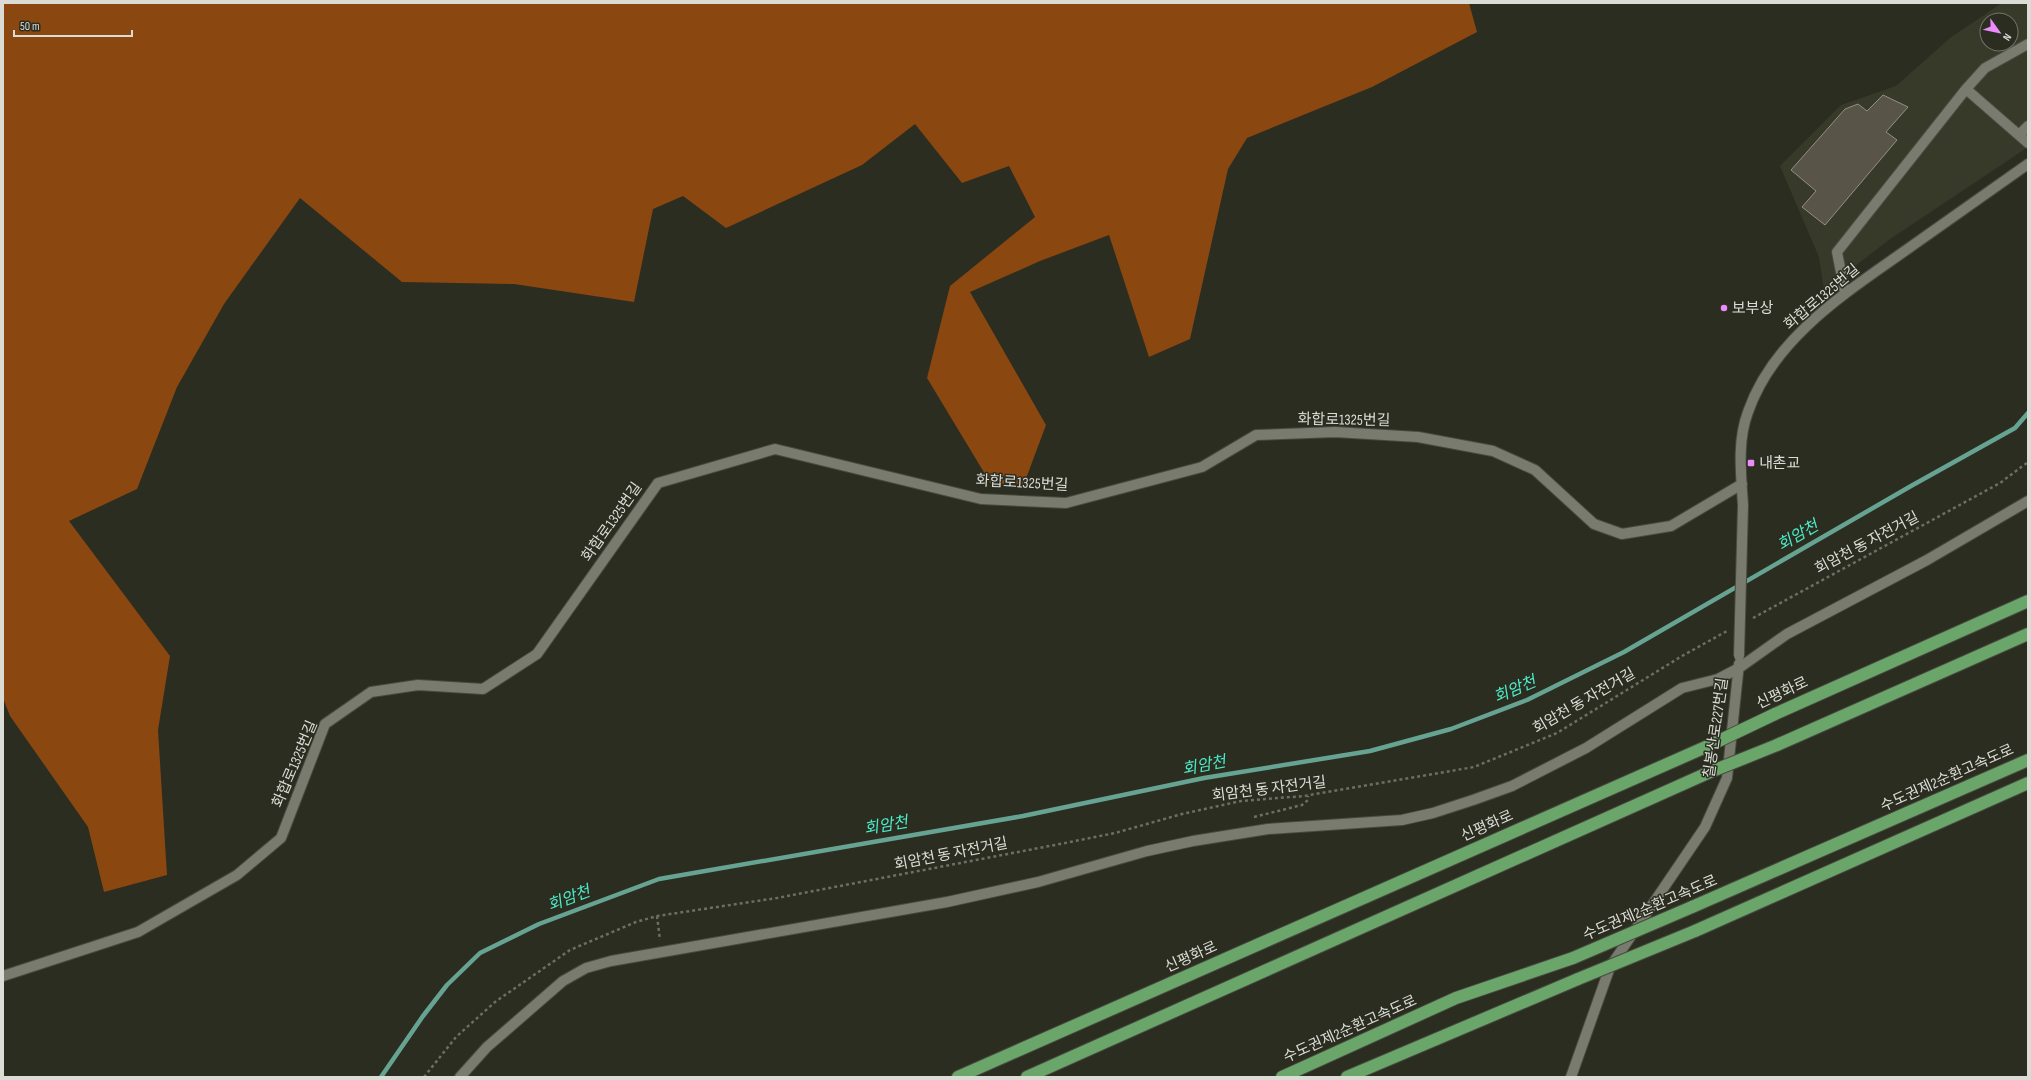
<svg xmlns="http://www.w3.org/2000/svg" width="2031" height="1080" font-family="'Sofia Sans Condensed','Noto Sans KR',sans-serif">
<rect width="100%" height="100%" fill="#2b2d21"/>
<path fill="#383a29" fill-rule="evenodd" d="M2002,3H2028V147L1890,239L1824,290L1819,257L1780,166L1841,105L1896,86L1950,38ZM1987,20H2011V44H1987Z"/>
<path fill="#8a4710" d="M3,3H1469L1477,32L1372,87L1247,138L1228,169L1190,339L1149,357L1109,235L1040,261L970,292L1046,425L1024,484H991L927,378L950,286L1035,217L1009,166L962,183L915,124L862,165L726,228L683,196L653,209L634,302L514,284L402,282L300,198L224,304L177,387L137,489L69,521L170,656L158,730L167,875L104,892L88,827L10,716L3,698Z"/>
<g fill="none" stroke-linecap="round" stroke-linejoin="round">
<path stroke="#66a392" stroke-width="4.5" d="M381,1077L423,1016L447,985L480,953L539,924L659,879L1023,816L1204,778L1370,751L1451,729L1527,700L1624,652L1911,486L2015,428L2028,413"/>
</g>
<path fill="#595448" stroke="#958f82" d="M1883,95L1908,107L1886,132L1897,140L1825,225L1802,207L1816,191L1791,170L1845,109L1858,104L1867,111Z"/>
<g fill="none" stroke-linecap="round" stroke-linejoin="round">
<g stroke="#484940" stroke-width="12">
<path id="minor" d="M1966,89L2028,143
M2019,135L2028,126
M1845,293L1837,252L1966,89L1985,68L2028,44
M1743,505C1741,474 1737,441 1748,412C1774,337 1847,292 1909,248C1949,220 1988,192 2028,164
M3,976L138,932L237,875L281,838L325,724L371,692L418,685L483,689L537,654L658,483L775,449L981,499L1066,503L1202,467L1256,435L1335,432L1418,437L1493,451L1535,470L1594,524L1622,534L1671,526L1742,484
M460,1077L487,1047L563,981L586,968L611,961L947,902L1038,882L1147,851L1193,841L1268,829L1402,820L1433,813L1473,800L1512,786L1586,748L1682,688L1718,679L1739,668L1787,634L1927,560L2028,501
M1571,1077L1610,967L1705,827L1727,778L1739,664"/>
</g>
<g stroke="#484940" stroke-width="14">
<path id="highway" d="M1775,714L2028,601
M1777,745L2028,634
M1692,907L2028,760
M1695,931L2028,783
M958,1077L1708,746
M1027,1077L1710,772
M1282,1077L1456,998L1573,958
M1347,1077L1578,979"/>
</g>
<path stroke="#6d6e64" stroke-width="2.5" stroke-dasharray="3 3" stroke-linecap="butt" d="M1753,618L2000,483L2028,462
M1254,817L1302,805L1308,800V796
M657,916L660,940
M424,1077L456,1037L495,1002L570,950L636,922L657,916L777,898L1060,844L1115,833L1182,814L1241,801L1304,796L1474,767L1557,733L1682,656L1727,631"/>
<use href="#minor" stroke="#797b6e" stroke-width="10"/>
<use href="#highway" stroke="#6aa66a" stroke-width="12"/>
<g stroke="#484940" stroke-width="12" stroke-linecap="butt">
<path id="minor-bridge" d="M1739,656L1743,505"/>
</g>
<g stroke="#484940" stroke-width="14" stroke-linecap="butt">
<path id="highway-bridge" d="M1708,746L1775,714
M1710,772L1777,745
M1573,958L1692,907
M1578,979L1695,931"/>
</g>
<use href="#minor-bridge" stroke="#797b6e" stroke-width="10"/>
<use href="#highway-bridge" stroke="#6aa66a" stroke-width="12"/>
</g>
<g fill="#ec8cfa" stroke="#2b2d21" stroke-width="1.5">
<circle cx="1724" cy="308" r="4"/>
<rect x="1747" y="459" width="8" height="8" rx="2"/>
</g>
<g text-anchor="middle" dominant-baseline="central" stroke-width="3" stroke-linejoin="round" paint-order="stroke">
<g font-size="15" fill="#dbdcd5" stroke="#2b2d21">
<text transform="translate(1822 297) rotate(-40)">화합로1325번길</text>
<text transform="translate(1344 420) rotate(1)">화합로1325번길</text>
<text transform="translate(1022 483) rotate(3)">화합로1325번길</text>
<text transform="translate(612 522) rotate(-55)">화합로1325번길</text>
<text transform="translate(1867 543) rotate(-28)">회암천 동 자전거길</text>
<text transform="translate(1782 693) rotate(-25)">신평화로</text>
<text transform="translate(1584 701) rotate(-30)">회암천 동 자전거길</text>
<text transform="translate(1716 728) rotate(-82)">칠봉산로227번길</text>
<text transform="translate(295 764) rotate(-67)">화합로1325번길</text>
<text transform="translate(1947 778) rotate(-24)">수도권제2순환고속도로</text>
<text transform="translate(1269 789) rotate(-7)">회암천 동 자전거길</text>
<text transform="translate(1487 826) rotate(-24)">신평화로</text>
<text transform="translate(951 854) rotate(-11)">회암천 동 자전거길</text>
<text transform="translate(1650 908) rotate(-23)">수도권제2순환고속도로</text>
<text transform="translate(1191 957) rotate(-24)">신평화로</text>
<text transform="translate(1350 1029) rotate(-24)">수도권제2순환고속도로</text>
</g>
<g font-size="15" fill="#dbdcd5" stroke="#2b2d21" text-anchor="start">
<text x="1732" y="308">보부상</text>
<text x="1759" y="463">내촌교</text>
</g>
<g font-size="16" font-style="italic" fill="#4cebc8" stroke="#2b2d21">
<text transform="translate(1798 536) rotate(-30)">회암천</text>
<text transform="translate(1515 690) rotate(-23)">회암천</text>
<text transform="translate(1204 766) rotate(-11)">회암천</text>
<text transform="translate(886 826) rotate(-10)">회암천</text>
<text transform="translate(569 899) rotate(-21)">회암천</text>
</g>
</g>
<rect width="2031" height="1080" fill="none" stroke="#dbdcd5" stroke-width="8"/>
<g transform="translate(1999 32) rotate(123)"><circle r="19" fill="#2b2d21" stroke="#717369"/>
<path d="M0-3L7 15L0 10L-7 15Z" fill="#ec8cfa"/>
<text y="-6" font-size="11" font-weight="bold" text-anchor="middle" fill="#dbdcd5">N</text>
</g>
<path d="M14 30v6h118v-6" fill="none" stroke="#dbdcd5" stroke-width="2"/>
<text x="20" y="30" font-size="12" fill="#dbdcd5" stroke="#2b2d21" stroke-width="3" paint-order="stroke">50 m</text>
</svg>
